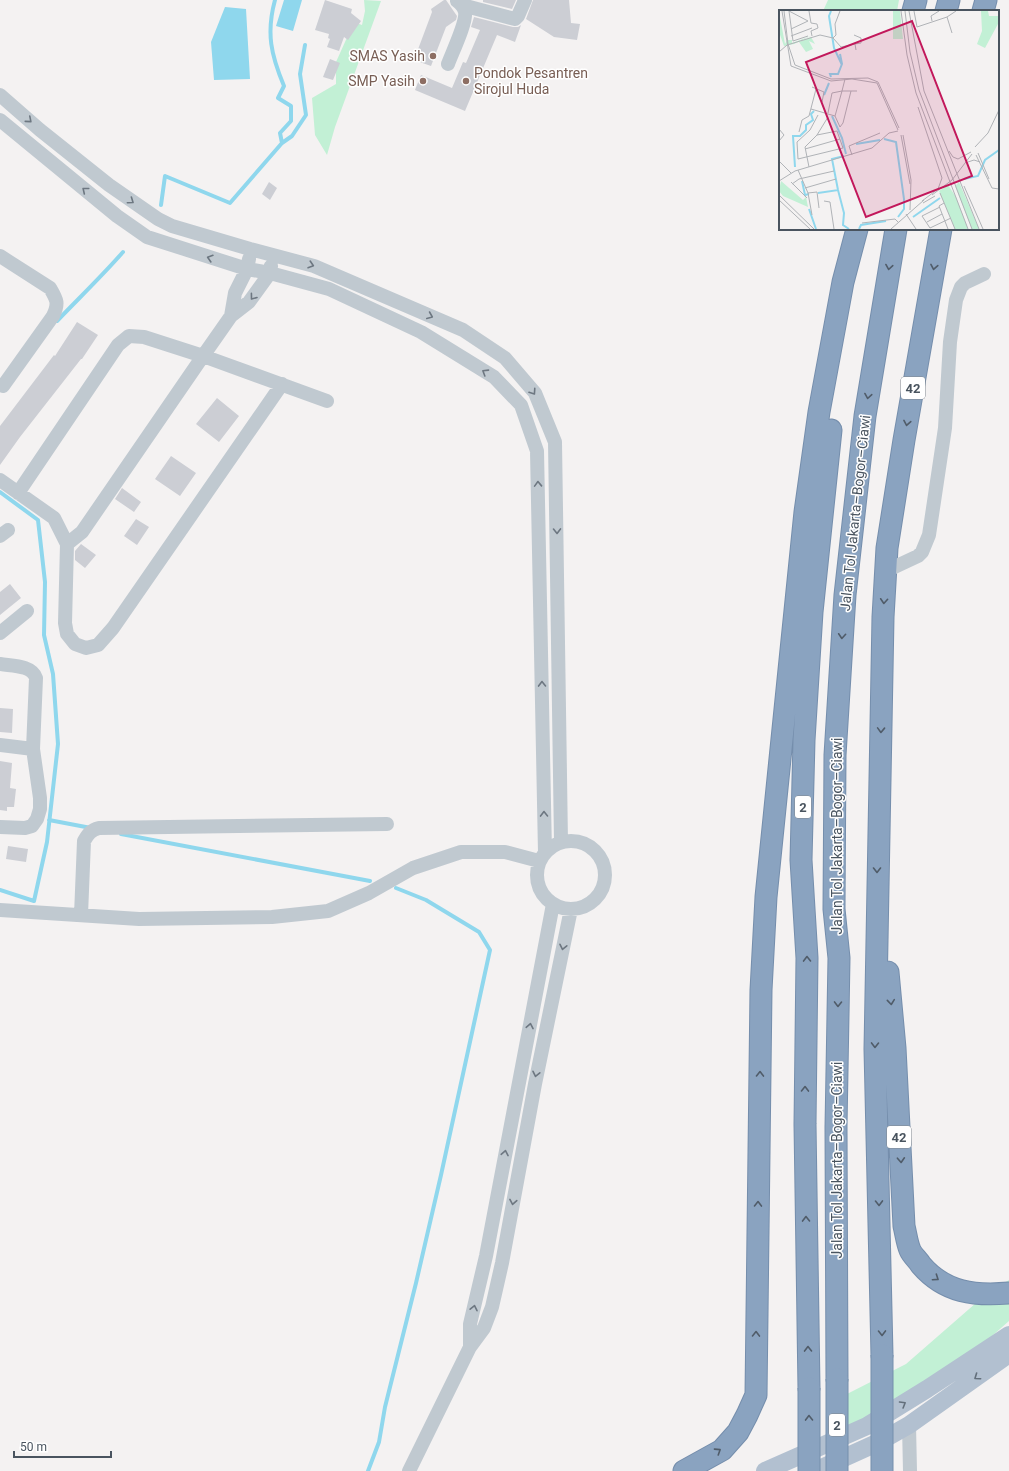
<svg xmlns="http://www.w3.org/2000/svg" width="1009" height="1471" font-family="Roboto,sans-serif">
<rect width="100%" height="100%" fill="#f4f2f2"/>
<path fill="#c2f0d5" d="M364,0L381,1L335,127L327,155L315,135L312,98L336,84V62L354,22L362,25L365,11Z
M828,0H899L897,11H823Z
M1009,1280V1321L916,1403L848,1432L847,1394L906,1364L984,1296Z"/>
<path fill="#8fd7ed" d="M284,0H302L293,31L276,26Z
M225,7L246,9L250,79L214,80L211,42Z"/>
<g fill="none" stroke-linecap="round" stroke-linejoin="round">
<path stroke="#8fd7ed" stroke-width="4" d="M275,0C266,33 271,55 284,86L278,98L291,106V121L280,133L282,143
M161,205L165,176L230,203L282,143L292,136L306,115L300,74L305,45
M57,321C79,298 102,276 123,252
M0,492L38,520L45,582L44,635L53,674L58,744L47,842L34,901L0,890
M49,820L91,828
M121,834L370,881
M368,1471L379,1442L385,1407L416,1283L441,1175L490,950L479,932L426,900L396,888"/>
</g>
<path fill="#ccced4" d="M325,0L352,9L351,13L361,21L348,40L344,37L339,51L327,47L330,39L328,38L329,34L315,30Z
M444,0H446L457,16L456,20L446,27L431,66L414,60L432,12L431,9Z
M483,0H516L512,9L483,2Z
M533,0H569L571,23L580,24L577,40L554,37L526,19Z
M474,17L513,27H518L521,25L515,42L497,35L465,111L415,90L421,75L452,88L463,62L466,63L480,30L471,27Z
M330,59L340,63L333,80L323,77Z
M269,182L277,188L270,200L262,194Z
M77,322L98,335L82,359H81L20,437L0,465V426L54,355L55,356Z
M217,398L239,416L219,442L196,424Z
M171,456L196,473L180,496L155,479Z
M122,488L141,502L134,512L115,499Z
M136,519L149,527L137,545L124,536Z
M81,544L96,555L85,568L75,560V551Z
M10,584L21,598L0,615V592Z
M0,708L13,709L12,733L0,732Z
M0,761L12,763L10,788L16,789L14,807H7V811L0,810Z
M8,846L28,849L26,862L6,859Z"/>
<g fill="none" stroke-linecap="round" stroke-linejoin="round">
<g stroke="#758eac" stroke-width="23">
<path id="highway" d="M913,11L916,0
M946,11L949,0
M983,11L986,0
M888,972L895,1048L904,1226C906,1234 907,1243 910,1250C912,1255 918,1260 921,1265C945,1293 975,1296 1009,1293
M882,1355L875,1049L883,617L887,548L904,440L941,229
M837,1379L836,1127L839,958L834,909L835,755L845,595L865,416L896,229
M809,1388L805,1124L807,958L801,860L804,740L812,612L831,430
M684,1471L722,1450L738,1432L747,1415L756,1395L761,990L766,897L805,512L819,412L843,282L857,229"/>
</g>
<path stroke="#c0c9d0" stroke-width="14" d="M462,5L515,19L518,16L525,0
M448,64C452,53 467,22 465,12C464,7 461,4 457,1
M0,95L40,130L109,185L158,219L172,226L250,249L314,266L463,330L505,358L535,393L555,442L561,842
M0,120L117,216L147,237L247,269L270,273L329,289L421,332L494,377L521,405L537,451L545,853
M0,256L50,288C57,300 59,303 53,316L3,386
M231,316L235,293L247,269L249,259
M282,384L113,628L98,645L86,648L75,644L67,634L65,623L67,544L82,532L203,356L327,401
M0,480L54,518L67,544
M18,493L118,345L129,336L144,337L203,356L231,316L249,302L270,273L271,266
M0,536L8,530
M886,571L918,556L922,552L929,535L945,428L950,342L956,300L961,287L965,283L984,274
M0,633L27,611
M0,664C12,666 32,665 36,678L33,749L40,798V809L37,819L32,826L25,828L0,827
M0,745L33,749
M537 875a34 34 0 1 1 68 0a34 34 0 1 1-68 0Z
M0,910L139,919L272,917L328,911L369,893L413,868L461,852H505L539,861
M81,915L84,841C88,834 91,830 99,828L387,824
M470,1347V1324L486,1256L553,904
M909,1425L910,1471
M409,1471L470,1347L484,1328L492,1307L502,1263L535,1084L571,909"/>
<path stroke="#b2c0d0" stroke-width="18" d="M765,1471L867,1426L927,1389L1009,1335
M815,1471L879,1442L909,1425L1009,1354"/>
<use href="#highway" stroke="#8aa3c0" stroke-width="21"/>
<g stroke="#758eac" stroke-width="23" stroke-linecap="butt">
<path id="highway-bridge" d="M809,1388V1471
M837,1471V1379
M882,1471V1355"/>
</g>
<use href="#highway-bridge" stroke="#8aa3c0" stroke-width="21"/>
</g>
<defs><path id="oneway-chevron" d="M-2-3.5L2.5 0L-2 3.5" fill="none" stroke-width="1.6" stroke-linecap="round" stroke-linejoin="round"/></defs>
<g stroke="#6d7781">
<use href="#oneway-chevron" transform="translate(29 120) rotate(41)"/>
<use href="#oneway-chevron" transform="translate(85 190) rotate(-141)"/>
<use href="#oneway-chevron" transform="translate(131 201) rotate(35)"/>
<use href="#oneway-chevron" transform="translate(210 258) rotate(-163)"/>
<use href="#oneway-chevron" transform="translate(311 265) rotate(18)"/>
<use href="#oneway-chevron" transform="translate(253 297) rotate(127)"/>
<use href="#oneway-chevron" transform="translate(430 316) rotate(23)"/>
<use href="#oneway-chevron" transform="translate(485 372) rotate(-148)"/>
<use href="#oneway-chevron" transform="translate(533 392) rotate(56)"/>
<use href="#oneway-chevron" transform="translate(538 484) rotate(-92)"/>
<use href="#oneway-chevron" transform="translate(557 531) rotate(89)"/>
<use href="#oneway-chevron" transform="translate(542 684) rotate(-91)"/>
<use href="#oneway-chevron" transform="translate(544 814) rotate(-91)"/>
<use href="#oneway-chevron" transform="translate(563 947) rotate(102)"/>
<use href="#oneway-chevron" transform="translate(530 1026) rotate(-79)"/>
<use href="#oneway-chevron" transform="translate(536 1074) rotate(102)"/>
<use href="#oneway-chevron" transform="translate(505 1153) rotate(-79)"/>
<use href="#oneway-chevron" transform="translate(513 1202) rotate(100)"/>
<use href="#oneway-chevron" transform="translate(474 1308) rotate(-78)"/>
</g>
<g stroke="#505c69">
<use href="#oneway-chevron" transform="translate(889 267) rotate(99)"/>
<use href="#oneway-chevron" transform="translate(934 267) rotate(100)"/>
<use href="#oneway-chevron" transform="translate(868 396) rotate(99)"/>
<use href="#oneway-chevron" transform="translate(907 423) rotate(100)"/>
<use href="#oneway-chevron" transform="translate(884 601) rotate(94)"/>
<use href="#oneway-chevron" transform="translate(842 636) rotate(94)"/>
<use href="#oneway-chevron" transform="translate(881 730) rotate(92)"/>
<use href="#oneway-chevron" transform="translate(877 870) rotate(90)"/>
<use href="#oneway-chevron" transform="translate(807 959) rotate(-91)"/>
<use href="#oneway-chevron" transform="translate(891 1002) rotate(84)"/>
<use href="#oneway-chevron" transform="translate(838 1004) rotate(91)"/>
<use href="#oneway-chevron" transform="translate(875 1045) rotate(91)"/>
<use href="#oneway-chevron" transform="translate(760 1074) rotate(-89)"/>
<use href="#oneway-chevron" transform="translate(805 1089) rotate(-89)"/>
<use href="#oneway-chevron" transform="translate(901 1160) rotate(87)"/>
<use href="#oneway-chevron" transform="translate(879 1203) rotate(89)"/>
<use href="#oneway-chevron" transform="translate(758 1204) rotate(-89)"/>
<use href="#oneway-chevron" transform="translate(806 1219) rotate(-91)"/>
<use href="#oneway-chevron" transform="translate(936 1278) rotate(34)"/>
<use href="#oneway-chevron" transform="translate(882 1333) rotate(89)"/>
<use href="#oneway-chevron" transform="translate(756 1334) rotate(-89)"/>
<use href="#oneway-chevron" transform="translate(808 1349) rotate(-91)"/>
<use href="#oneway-chevron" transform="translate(809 1418) rotate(-91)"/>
<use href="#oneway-chevron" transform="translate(718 1451) rotate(-33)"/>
</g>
<g stroke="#636f7b">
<use href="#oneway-chevron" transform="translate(977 1377) rotate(145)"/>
<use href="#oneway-chevron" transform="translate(903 1404) rotate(-31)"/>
</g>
<g fill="#8d6e63" stroke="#fff" stroke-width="1.5">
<circle cx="433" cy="56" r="4"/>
<circle cx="423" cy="81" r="4"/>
<circle cx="466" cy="81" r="4"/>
</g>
<g text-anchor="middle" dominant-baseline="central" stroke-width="3" stroke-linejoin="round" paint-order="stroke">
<g fill="#fff" stroke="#80878f" stroke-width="1">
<rect x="901" y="377" width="24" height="22" rx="3"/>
<rect x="795" y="796" width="16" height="22" rx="3"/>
<rect x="887" y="1126" width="24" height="22" rx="3"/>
<rect x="829" y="1414" width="16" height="22" rx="3"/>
</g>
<g font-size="13" font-weight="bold" fill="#49545f">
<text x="913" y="388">42</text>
<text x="803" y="807">2</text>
<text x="899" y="1137">42</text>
<text x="837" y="1425">2</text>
</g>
<g font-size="14" fill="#785e54" stroke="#fff" text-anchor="end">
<text x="425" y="56">SMAS Yasih</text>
<text x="474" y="73" text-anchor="start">Pondok Pesantren<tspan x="474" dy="16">Sirojul Huda</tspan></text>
<text x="415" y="81">SMP Yasih</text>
</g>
<g font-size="14" fill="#49545f" stroke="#fff">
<text transform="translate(855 513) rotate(-84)">Jalan Tol Jakarta–Bogor–Ciawi</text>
<text transform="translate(837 836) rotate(-90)">Jalan Tol Jakarta–Bogor–Ciawi</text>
<text transform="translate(837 1160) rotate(-90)">Jalan Tol Jakarta–Bogor–Ciawi</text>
</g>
</g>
<g transform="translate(779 10)">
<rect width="220" height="220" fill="#f4f2f2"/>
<path d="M114,1H121L124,29H114ZM202,1H209L210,6H220V12L206,38L198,34L203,21ZM0,2L6,34L8,30H13V33L32,26L15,34L5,36L0,22ZM32,27L36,34L30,31L34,39L27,42L20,32ZM2,171L24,190L27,187L29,197L4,186L0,181ZM180,172L200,219H193L176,176ZM169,175L177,187L189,219H176L160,181Z" fill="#c2f0d5"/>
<path fill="none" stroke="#8fd7ed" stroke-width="2" d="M52,1L50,6L55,38L63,55M52,67L51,64H59L63,54L61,44M45,85L50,73M53,106L63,128L67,144M105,129L117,132L125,189V199L119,207M77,134L101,130M16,157L14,126H21L27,120V115L34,110L32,104L35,101M185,169L199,166L206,150L220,140M23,171L26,185L30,184M59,180L53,149L65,146M39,183L59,180L65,203L64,215L70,219M30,199L37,219M134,207L161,188M80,219L82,215L107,211"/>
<path fill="none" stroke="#b0b3b7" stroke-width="1" d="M3,1L12,56L52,71L73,69L98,73L119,120M5,1L9,34L16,55L52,69L89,68L99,72L120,118M10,1L14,31L29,26M10,1L29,11L12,19M30,1L32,13L38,14L39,18L32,21L33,26M122,1L128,45L137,83L189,219M126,1L131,42L140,80L193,219M130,1L145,81L200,219M135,1L138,17L168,7L177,1M168,7L173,23M153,11L152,6L160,1M75,25L82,28V33L76,34M12,26L33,18M54,28L57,25L56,14L61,1M0,42L8,35L41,25L54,28L62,37L76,34L77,40M33,77L45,82L43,92M72,81L64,113L61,117L56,106L63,81H78M139,97L163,168L159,179L143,191M32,99L56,106M49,103L53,83L63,81L66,69M0,119L5,125L0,131M20,122L23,110L30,106L37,79M38,125L58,121L64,138L19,149L18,132L31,120L39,105M122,125L131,174M124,125L132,170L131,200M196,137L209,123L220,100M26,139L61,129M170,141L174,147L179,149L192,142M199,143L210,169M73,145L70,136L101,123M197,145L213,178L220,179M0,151L12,163M189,152L195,150L201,152M30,157L26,137L38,125L49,107M19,160L29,183L33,205M0,171L16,161L93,138L110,123L119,121M12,172L28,188M13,174L20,169L55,161M185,176L204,219M26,178L57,169M29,183L38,182L40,198M161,183L176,219M0,185L35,219M153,185L173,170L193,144M0,190L31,219M45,191L51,192L55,219M144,193L156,186M165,193L160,196L169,219M161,197L143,206L151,218L172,208M127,204L137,219M148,212L163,204M83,213L116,209L119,212M112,219L145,190"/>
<path fill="#c2185b" fill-opacity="0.15" stroke="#c2185b" stroke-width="2" d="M133,11L193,166L87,207L27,52Z"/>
<rect width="220" height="220" fill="none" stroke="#49545f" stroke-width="2"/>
</g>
<path d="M14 1451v6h97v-6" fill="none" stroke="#49545f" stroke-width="2"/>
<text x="20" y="1451" font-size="12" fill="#49545f" stroke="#ffffff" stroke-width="3" paint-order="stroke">50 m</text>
</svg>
